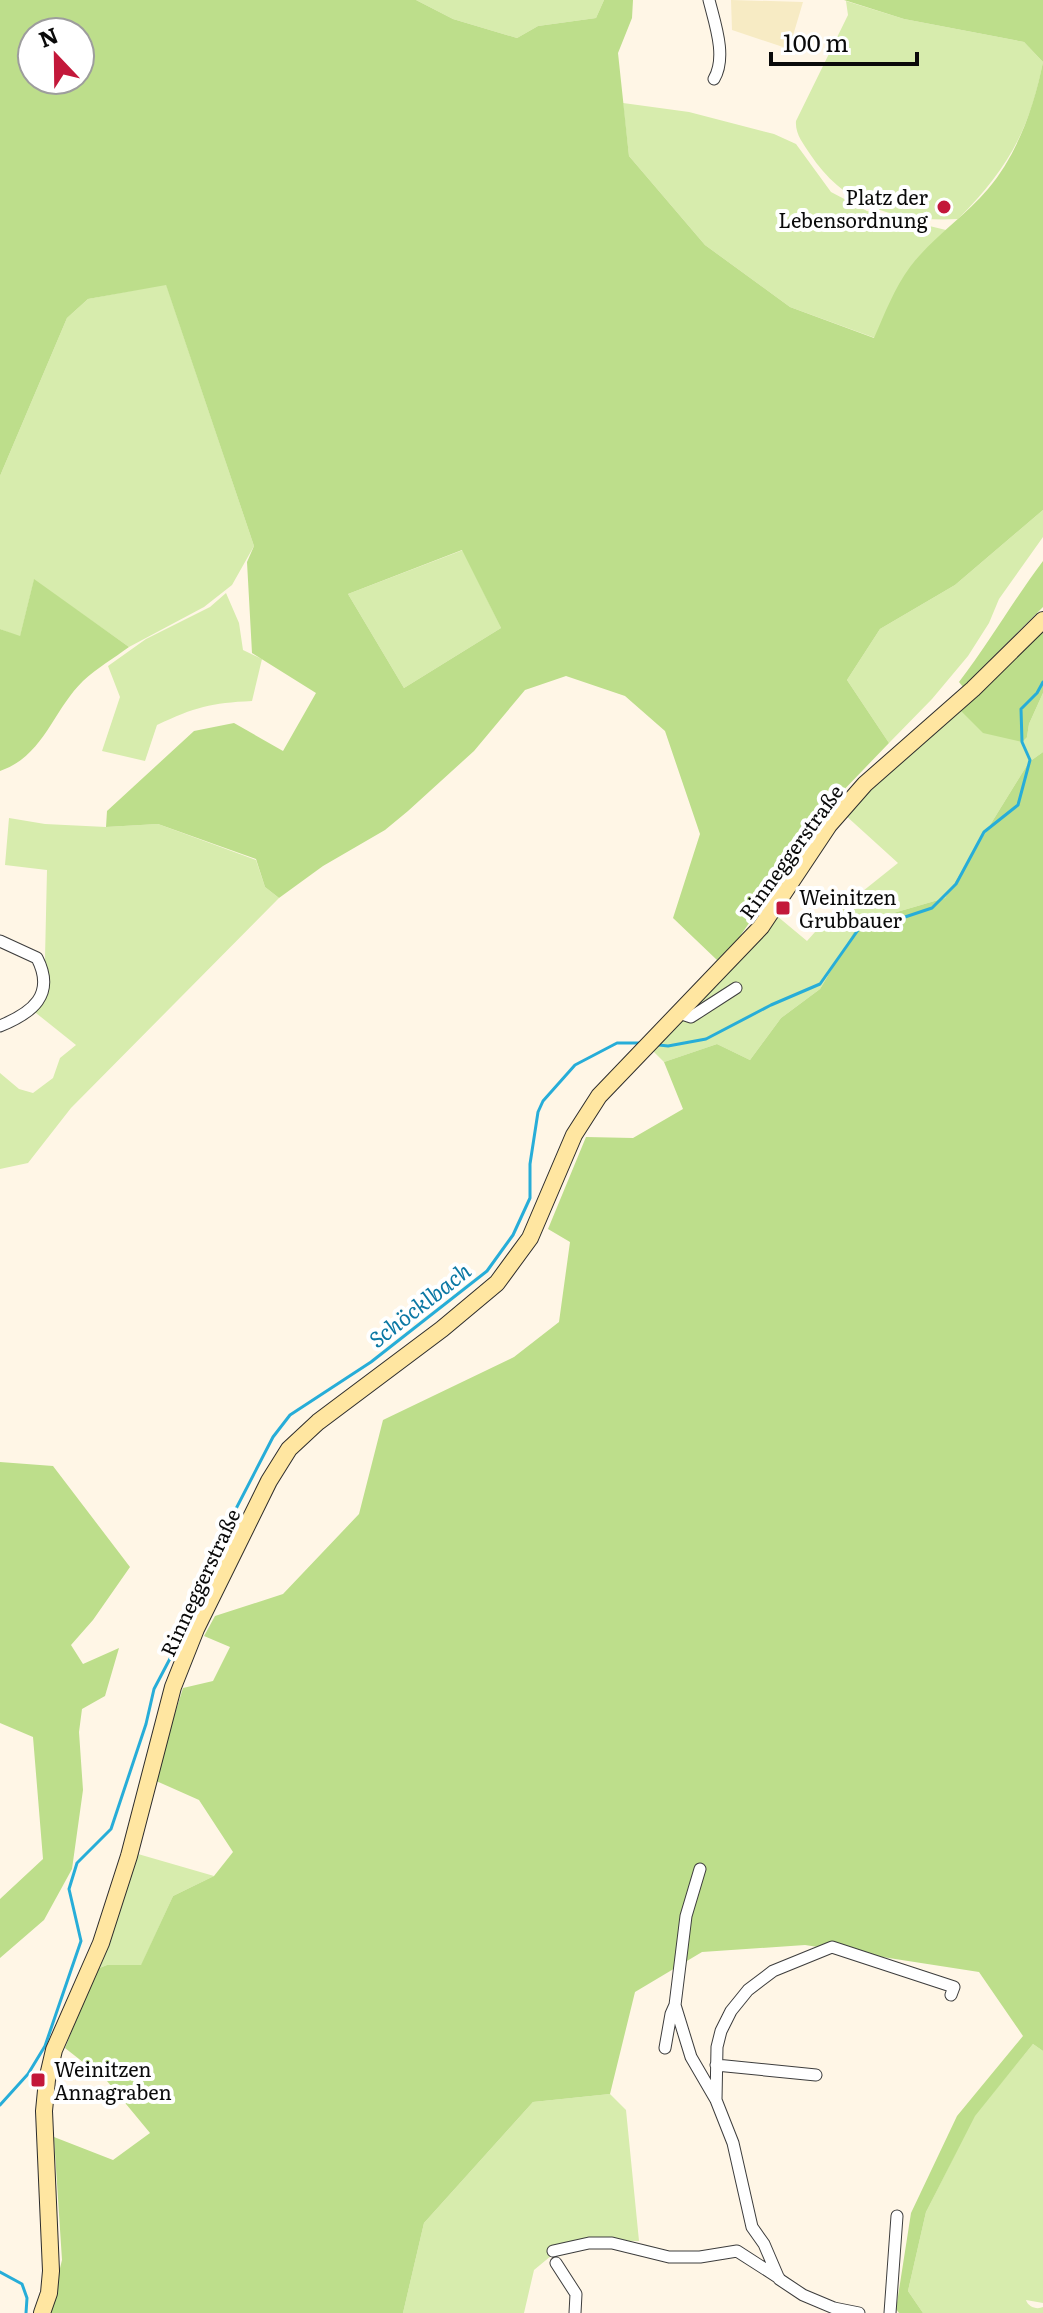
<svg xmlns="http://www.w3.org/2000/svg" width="1043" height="2313" font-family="Literata,serif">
<rect width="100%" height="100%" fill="#fff6e6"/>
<path fill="#f7ebc4" d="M731,0L803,2L789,49L732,30Z"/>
<path fill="#d7ecad" d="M416,0H604L596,18L538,26L517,38L453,19Z
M846,1L904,19L1024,42L1043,62C1030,130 1007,170 958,219C896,222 846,208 810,154C803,143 795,134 796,121L848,15Z
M623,103L689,112L774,134L796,144L831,192L867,211L946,230C908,269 896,287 875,338L790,307L705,245L629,156Z
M166,284L254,546L232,585L204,607L129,647L34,580L20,637L0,629V476L67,318L88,299Z
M1043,510V537L999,599L989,623L968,656L932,699L889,743L847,680L880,629L955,585Z
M463,550L501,628L404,688L348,594Z
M226,593L239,623L243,650L262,659L252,701C211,703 195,707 157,725L145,761L102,751L120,697L108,666L146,639L210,607Z
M1043,693V752L1029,762L945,898L859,923L820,989L781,1018L750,1060L717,1044L664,1062L653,1051L656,1045L777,916L807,941L823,923L898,863L844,814L959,709L1027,737L1029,724Z
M9,818L45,824L106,827L158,824L256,860L265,887L279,898L71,1108L28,1163L0,1169V1073L19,1089L33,1093L53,1078L60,1058L76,1045L31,1009C45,991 38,978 45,958L47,870L5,865Z
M138,1854L214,1876L173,1896L141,1966L107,1965L97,1969Z
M1033,2044L1043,2051V2303L1026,2300C1028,2307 1037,2310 1043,2307V2313H923L908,2291L926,2212L974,2116Z
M610,2094L626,2110L639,2241H569L534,2270L524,2313H403L424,2223L533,2102Z"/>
<path fill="#bdde8b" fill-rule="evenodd" d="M0,0H416L453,19L517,38L538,26L596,18L604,0H633L632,18L618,53L629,156L705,245L790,307L874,338C885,313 894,289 910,267C932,238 964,217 988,189C1018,153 1034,107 1043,62L1024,42L904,19L844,0H1043V510L955,585L880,629L847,680L889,743L838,796L738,939L717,960L673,918L700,834L665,731L625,696L566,676L525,690L474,751L408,811L385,830L323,866L279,898L265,887L256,859L158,824L106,827L107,811L194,731L234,723L283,751L316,693L252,653L247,562L254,546L166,285L88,299L67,318L0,476ZM32,32H80V80H32ZM462,550L501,628L404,688L348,594Z
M1043,561V607L963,687L959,682C989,643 1013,601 1043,561Z
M34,579L129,647C114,658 97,668 83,681C53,710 44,756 0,771V629L20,636Z
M1043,626V693L1029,724L1027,737L1022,742L983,733L959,709Z
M1043,752V2051L1033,2044L975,2116L926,2212L908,2291L923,2313H899L896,2309L911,2213L957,2116L1023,2036L979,1972L805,1945L702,1952L635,1992L610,2094L533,2102L424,2223L403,2313H49L62,2260L54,2137L113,2160L150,2133L107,2081L65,2048L97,1969L107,1965H141L173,1896L214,1876L233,1852L199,1800L154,1780L183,1688L213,1681L230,1647L204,1636L215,1616L283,1594L359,1514L383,1420L514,1357L559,1322L570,1242L548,1229L586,1137L633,1138L683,1109L664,1062L717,1044L750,1060L781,1018L820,989L859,923L945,898L1029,762Z
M0,1462L53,1466L130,1567L93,1620L71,1645L83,1664L119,1648L105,1696L82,1709L79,1732L83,1790L72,1869L44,1920L0,1958V1899L43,1859L33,1737L0,1723Z"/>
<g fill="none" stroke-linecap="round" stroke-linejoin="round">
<path stroke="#27add8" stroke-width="3" d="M659,1045L668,1046L706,1039L771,1005L820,984L863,923L896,920L932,908L956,884L984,832L1018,805L1030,760L1022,742L1021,709L1037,693L1043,682
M0,2105L28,2074L45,2046L81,1941L69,1889L77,1863L111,1829L146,1724L154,1689L174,1651L225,1530L273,1437L290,1415L371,1362L487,1271L513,1235L530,1198V1164L538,1112L543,1101L575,1065L617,1043H639
M0,2272L22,2284L27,2298L26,2313"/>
<g stroke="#3d3d3d" stroke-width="13">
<path id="minor" d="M709,0C715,24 727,57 714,79
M0,941L37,958C56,995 32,1013 0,1026
M679,1013L691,1017L736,988
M675,2005L691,2057L716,2100L733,2143L752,2227L764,2244L779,2279L803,2295L834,2308L859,2313
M665,2048L671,2014L675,2005L686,1916L700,1869
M716,2065L816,2075
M716,2100L717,2047L721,2031L731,2011L748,1990L773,1971L832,1947L954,1987L951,1995
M553,2251L589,2243H612L669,2257H700L737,2251L779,2278
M556,2263L576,2294L575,2313
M890,2313L897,2216"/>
</g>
<g stroke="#2c2c2c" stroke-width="18">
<path id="secondary" d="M42,2313L49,2293L51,2271L44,2111L47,2080L54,2050L101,1943L129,1856L173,1687L196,1629L269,1481L289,1449L318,1422L442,1329L497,1283L530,1238L574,1135L599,1096L761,927L829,825L865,784L973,689L1043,620"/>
</g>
<use href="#minor" stroke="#fff" stroke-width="11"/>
<use href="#secondary" stroke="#ffe6a1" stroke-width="16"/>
</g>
<g fill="#c3183a" stroke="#fff" stroke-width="3">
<circle cx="944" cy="207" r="8"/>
<rect x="775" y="900" width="16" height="16" rx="4"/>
<rect x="30" y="2072" width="16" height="16" rx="4"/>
</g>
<g text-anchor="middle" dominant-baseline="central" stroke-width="8" stroke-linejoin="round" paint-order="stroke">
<g font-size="20" fill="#0a0a0a" stroke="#fff" text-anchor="start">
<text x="928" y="196" text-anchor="end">Platz der<tspan x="928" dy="23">Lebensordnung</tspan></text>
<text x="799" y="896">Weinitzen<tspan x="799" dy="23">Grubbauer</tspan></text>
<text x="54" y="2068">Weinitzen<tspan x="54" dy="23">Annagraben</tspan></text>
</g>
<g font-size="20" fill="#0a0a0a" stroke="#fff">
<text transform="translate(790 851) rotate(-54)">Rinneggerstraße</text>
<text transform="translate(199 1582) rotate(-65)">Rinneggerstraße</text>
</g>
<g font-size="22" font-style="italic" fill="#0b78a4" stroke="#fff">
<text transform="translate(419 1304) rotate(-38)">Schöcklbach</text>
</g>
</g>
<g transform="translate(56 56) rotate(338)"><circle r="38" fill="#ffffff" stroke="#9d9d9d" stroke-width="2"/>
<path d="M0-6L14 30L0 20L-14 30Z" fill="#c3183a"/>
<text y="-12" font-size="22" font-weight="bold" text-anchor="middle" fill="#0a0a0a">N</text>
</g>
<path d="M771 52v12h146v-12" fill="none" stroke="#0a0a0a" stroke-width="4"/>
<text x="783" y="52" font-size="24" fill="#0a0a0a" stroke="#ffffff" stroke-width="6" paint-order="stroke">100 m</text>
</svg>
